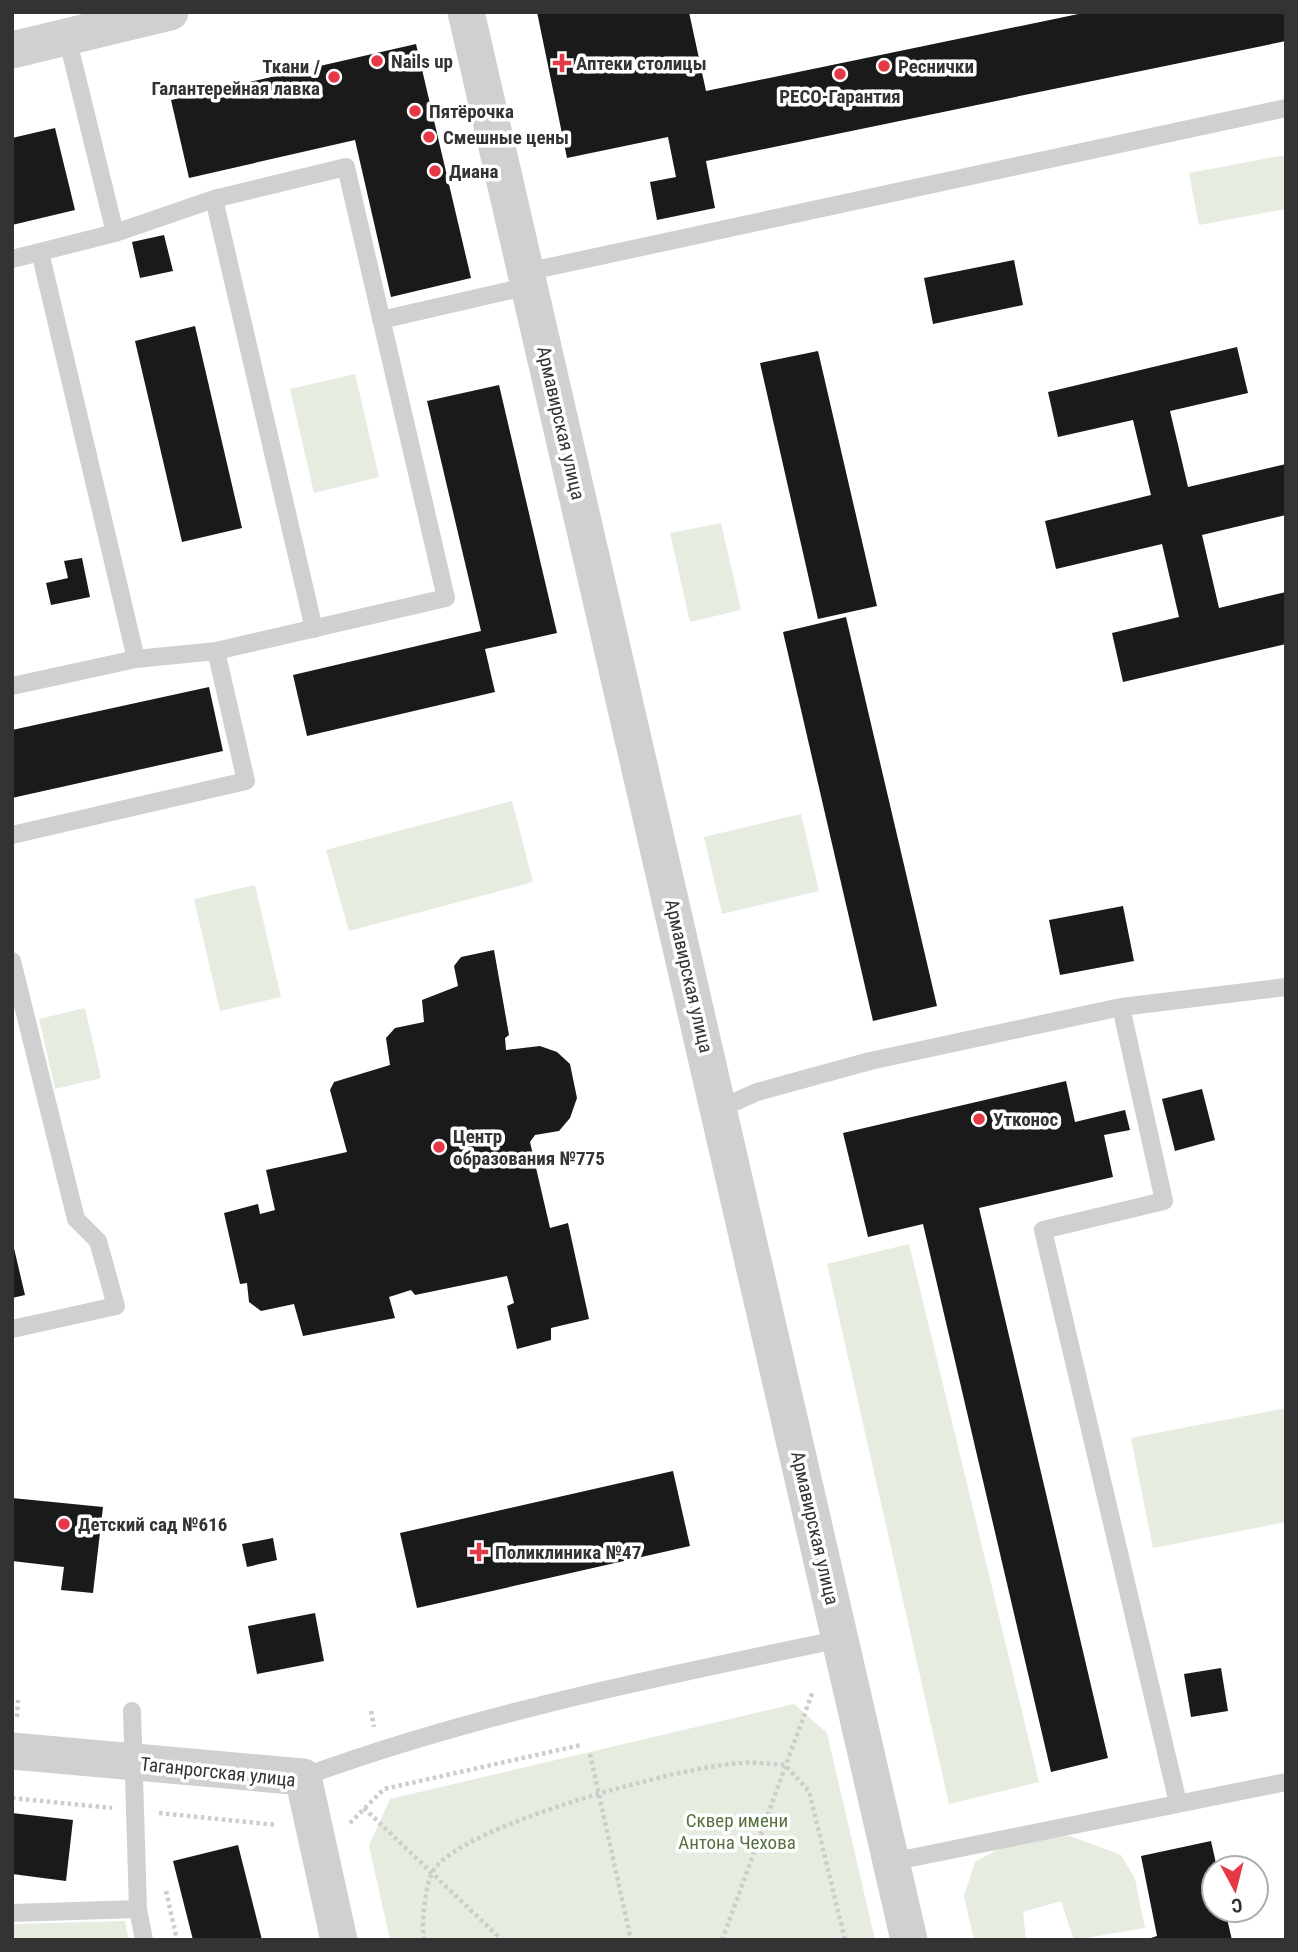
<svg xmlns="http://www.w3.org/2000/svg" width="1298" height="1952" font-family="'Roboto Condensed',sans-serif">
<rect width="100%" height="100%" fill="#fff"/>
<path fill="#e6ecdf" d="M1286,155V209L1199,225L1189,173Z
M355,374L379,477L314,493L290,389Z
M721,523L741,610L690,622L670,533Z
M512,801L533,882L349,931L326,850Z
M801,814L819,891L722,914L704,837Z
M255,885L281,997L220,1011L194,899Z
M85,1008L101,1078L55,1089L39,1019Z
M909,1244L1039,1782L949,1804L827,1264Z
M1286,1408V1522L1153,1548L1131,1438Z
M794,1704L827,1733L875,1940H390L369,1846L390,1799Z
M1070,1836L1121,1855L1135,1879L1145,1928L1074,1940L1061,1901L1023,1912L1026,1940H974L964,1896L975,1862L1014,1841Z
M125,1921L129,1940H12V1924Z"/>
<path fill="#1a1a1a" d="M537,12H689L706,91L1088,12H1286V41L706,161L715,208L657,220L650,182L676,177L668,137L567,158Z
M416,44L471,278L391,297L355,140L189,178L171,100Z
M55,128L75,210L12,225V138Z
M164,235L173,271L140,278L132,242Z
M1014,260L1023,305L933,324L924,278Z
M195,326L242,528L182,542L135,341Z
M1237,347L1248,393L1170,411L1188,487L1286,464V515L1202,535L1219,608L1286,592V644L1123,682L1112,633L1179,617L1162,544L1056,569L1045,521L1151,495L1133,420L1058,437L1048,392Z
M818,351L877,606L818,619L760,363Z
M499,385L557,633L485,649L495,692L307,736L293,675L481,631L427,401Z
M82,558L90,597L51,605L46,583L68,578L64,561Z
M846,617L937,1006L873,1021L783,632Z
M209,687L223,751L12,798V730Z
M1123,906L1134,961L1060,975L1049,920Z
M494,950L509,1035L505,1038L506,1050L540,1046L557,1052L570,1064L577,1098L570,1118L559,1131L535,1135L530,1142L550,1228L568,1223L589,1319L551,1328V1340L517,1349L507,1306L514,1303L507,1276L415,1295L411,1290L389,1297L395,1318L303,1336L294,1304L261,1311L249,1302L247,1283L240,1284L224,1213L258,1204L260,1214L275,1210L266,1170L347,1152L330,1090L334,1082L390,1065L386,1038L395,1028L424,1022L422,1000L458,986L454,966L461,957Z
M1066,1081L1075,1122L1125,1110L1130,1130L1104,1135L1113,1177L979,1208L1108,1758L1051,1772L923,1224L868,1237L843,1133Z
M1202,1089L1215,1140L1175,1151L1162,1099Z
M13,1244L25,1295L12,1298V1245Z
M673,1471L690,1546L417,1608L400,1533Z
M12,1498L103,1507L93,1593L61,1590L64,1567L12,1561Z
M273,1538L277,1560L247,1567L242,1544Z
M315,1613L324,1661L257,1674L248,1626Z
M1221,1668L1228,1711L1191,1717L1184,1674Z
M12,1813L73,1820L66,1881L12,1874Z
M1211,1841L1217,1868H1214V1910H1225L1232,1940H1145L1157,1936L1141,1856Z
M238,1845L262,1940H193L173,1861Z"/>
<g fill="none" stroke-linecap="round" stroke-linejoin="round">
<path stroke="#cdcdcd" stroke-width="4.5" stroke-dasharray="3.5 3.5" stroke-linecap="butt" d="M371,1711L374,1727
M17,1717L18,1700
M590,1754L631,1940
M12,1798L112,1808
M364,1808L502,1940
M159,1813L277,1825
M350,1823L384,1789L581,1745
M166,1891L177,1940
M424,1940C421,1926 425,1883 433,1871C460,1825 686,1765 742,1763C756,1762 771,1764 785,1765L809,1791L845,1940
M722,1940L813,1691"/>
<path stroke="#d0d0d0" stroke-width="18" d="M214,199L314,629
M115,233L214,199L346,167L446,598L216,651
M12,259L40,252
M526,272L1286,108
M381,320L529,286
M12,686L136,659
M12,835L246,781L216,651L136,659L40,252L115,233L67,37
M12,961L76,1219L98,1241L116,1306L12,1329
M1121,1007L1164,1201L1043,1230L1178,1803
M719,1109L757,1092L870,1061L1121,1007L1286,987
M132,1711L138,1909L144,1940
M303,1777C477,1713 660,1677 841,1639
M891,1862L1286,1782
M12,1913L138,1909"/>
<path stroke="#d0d0d0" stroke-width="37" d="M466,12L909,1940
M12,50L170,12
M12,1751L303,1777L339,1940"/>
</g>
<g fill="#e63946" stroke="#fff" stroke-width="2.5">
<circle cx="377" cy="61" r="7"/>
<path d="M558.5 52.5h7v7h7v7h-7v7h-7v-7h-7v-7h7z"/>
<circle cx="884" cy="66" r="7"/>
<circle cx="840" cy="74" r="7"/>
<circle cx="334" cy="77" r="7"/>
<circle cx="415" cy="111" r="7"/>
<circle cx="429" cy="137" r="7"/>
<circle cx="435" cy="171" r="7"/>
<circle cx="979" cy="1119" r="7"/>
<circle cx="439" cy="1147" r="7"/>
<circle cx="64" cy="1524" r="7"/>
<path d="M475.5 1541.5h7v7h7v7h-7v7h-7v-7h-7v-7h7z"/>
</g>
<g text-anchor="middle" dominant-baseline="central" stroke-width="7" stroke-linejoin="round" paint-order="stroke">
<g font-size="19" font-weight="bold" fill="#333" stroke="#fff" text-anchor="start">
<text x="391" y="61">Nails up</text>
<text x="576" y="63">Аптеки столицы</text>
<text x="320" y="66" text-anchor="end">Ткани /<tspan x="320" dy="22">Галантерейная лавка</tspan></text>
<text x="898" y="66">Реснички</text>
<text x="840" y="96" text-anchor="middle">РЕСО-Гарантия</text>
<text x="429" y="111">Пятёрочка</text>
<text x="443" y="137">Смешные цены</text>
<text x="449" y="171">Диана</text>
<text x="993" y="1119">Утконос</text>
<text x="453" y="1136">Центр<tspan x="453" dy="22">образования №775</tspan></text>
<text x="78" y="1524">Детский сад №616</text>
<text x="495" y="1552">Поликлиника №47</text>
</g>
<g font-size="19" fill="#333" stroke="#fff">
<text transform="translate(561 423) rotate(77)">Армавирская улица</text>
<text transform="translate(689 976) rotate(77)">Армавирская улица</text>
<text transform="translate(815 1528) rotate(77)">Армавирская улица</text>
<text transform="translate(218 1772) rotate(6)">Таганрогская улица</text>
</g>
<g font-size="19" fill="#56703f" stroke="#fff">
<text x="737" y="1820">Сквер имени<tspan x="737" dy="22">Антона Чехова</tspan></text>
</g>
</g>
<rect width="1298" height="1952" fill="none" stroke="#333333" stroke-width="28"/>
<g transform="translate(1235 1889) rotate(173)"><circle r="33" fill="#ffffff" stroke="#adadad" stroke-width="2"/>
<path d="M0-5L12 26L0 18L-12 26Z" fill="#e63946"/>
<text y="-10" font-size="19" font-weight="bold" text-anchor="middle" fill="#333333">С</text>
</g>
</svg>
